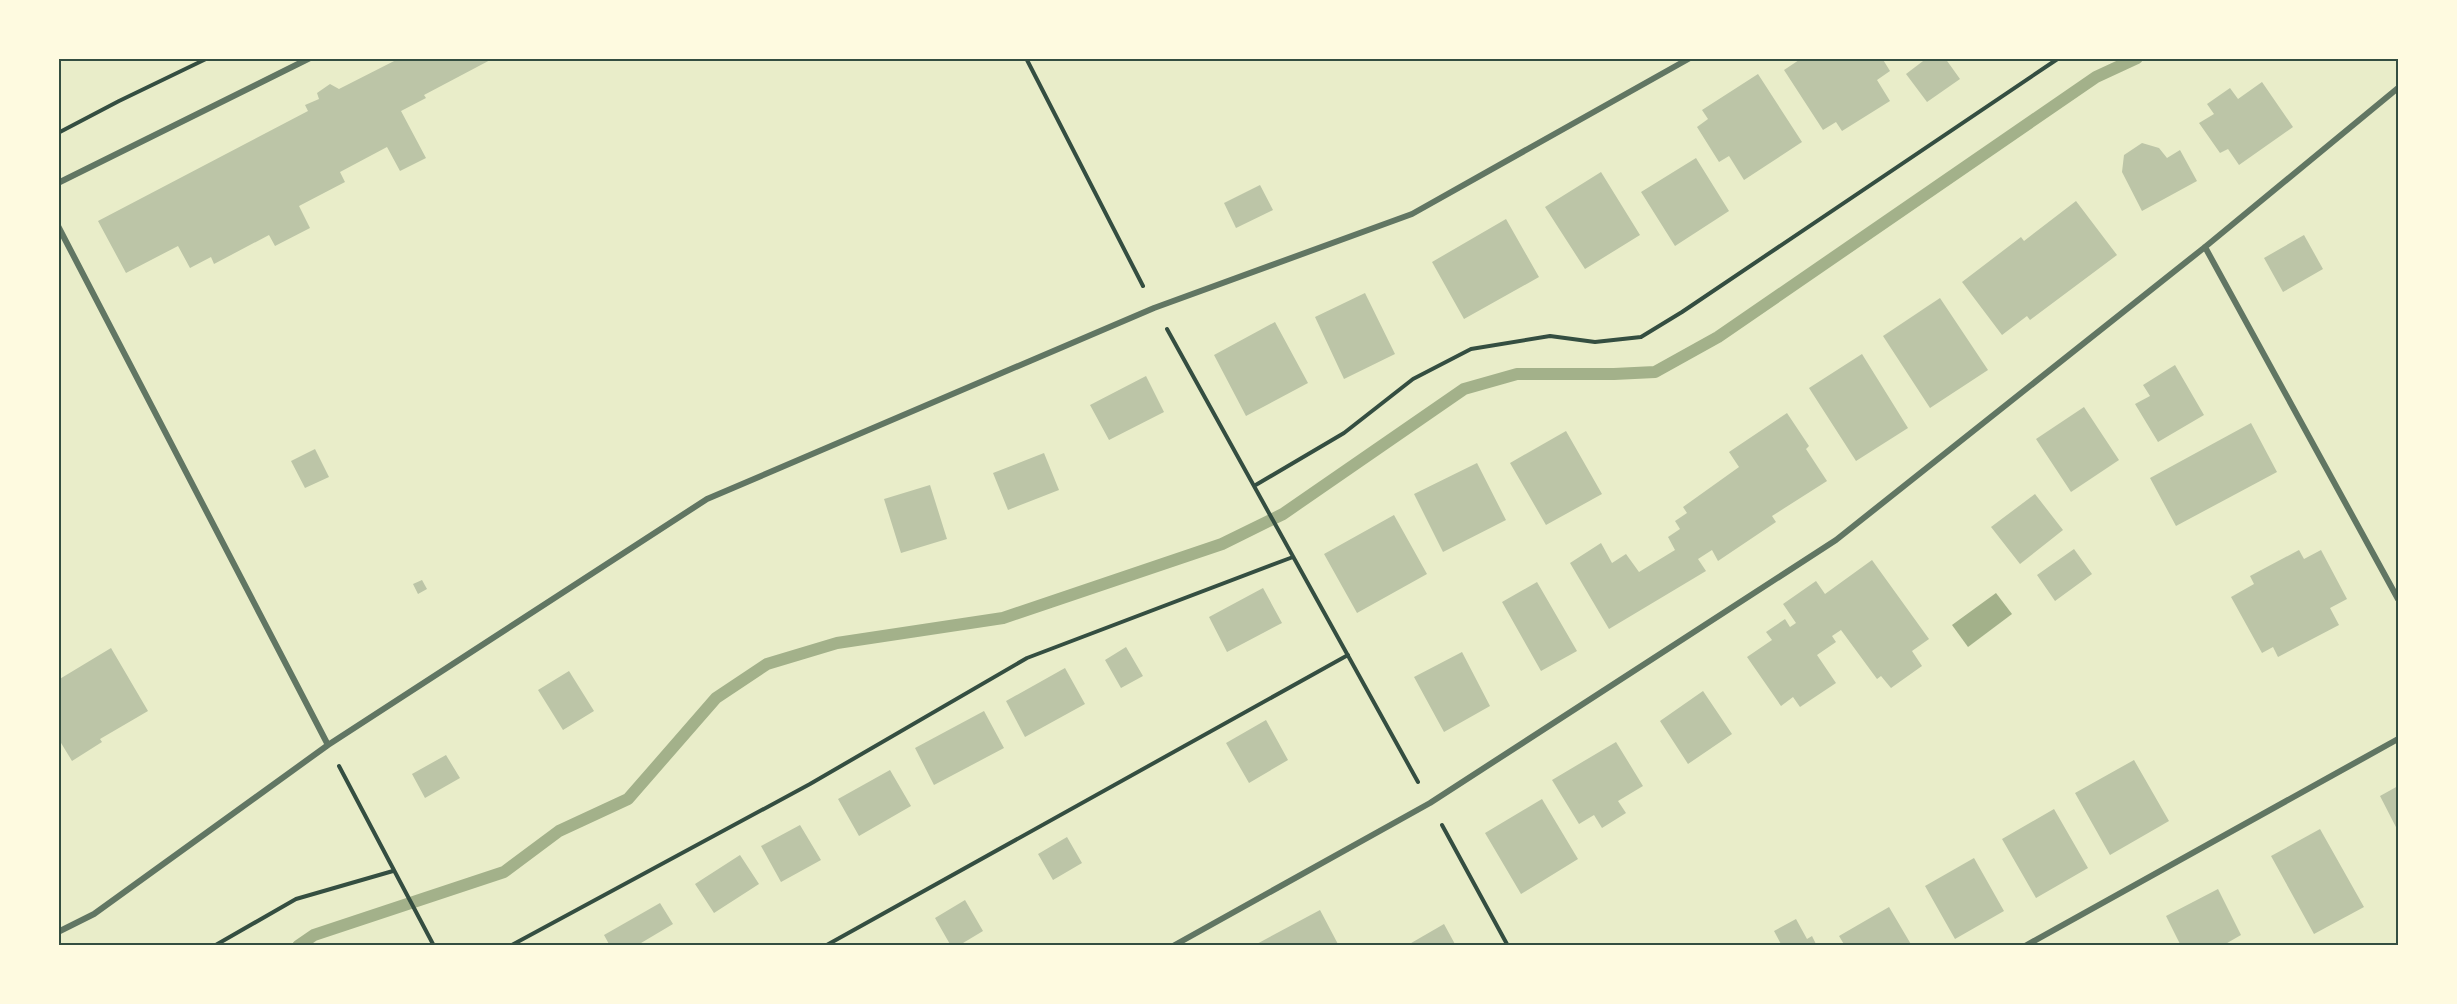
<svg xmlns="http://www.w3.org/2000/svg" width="2457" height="1004" font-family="'PT Serif',serif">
<rect width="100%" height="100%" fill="#e9edc9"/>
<path fill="#a3b18a" d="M1996,593L2012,614L1968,647L1952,625Z"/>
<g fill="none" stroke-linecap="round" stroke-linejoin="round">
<path stroke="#a3b18a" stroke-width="12" d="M298,946L314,935L504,872L559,831L628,799L716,698L767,664L837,643L1003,618L1222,544L1283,514L1464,389L1517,374H1614L1655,372L1718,337L2096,77L2137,58"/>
</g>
<path fill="#bcc5a7" d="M400,58H494L424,95L426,98L401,111L426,158L400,171L387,147L340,172L345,182L299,206L310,228L275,246L269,235L214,264L211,257L190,268L178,246L126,273L98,221L308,111L305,105L319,99L317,93L330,84L339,89Z
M1802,58H1882L1890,71L1877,80L1890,101L1842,131L1836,122L1823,130L1784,70Z
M1927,58H1945L1960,79L1927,102L1906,74Z
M1758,74L1802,142L1744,180L1729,156L1719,162L1697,127L1708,119L1702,110Z
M2262,82L2293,127L2239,165L2228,149L2220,153L2199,123L2214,114L2207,104L2230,88L2238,99Z
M2142,143L2159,148L2167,158L2180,150L2197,181L2142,211L2122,172L2124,155Z
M1696,158L1729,211L1675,246L1641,192Z
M1601,172L1640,235L1585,269L1545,207Z
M1260,185L1273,210L1236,228L1224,203Z
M2076,201L2117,255L2030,320L2027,316L2002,335L1962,282L2021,237L2024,241Z
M1506,219L1539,277L1464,319L1432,262Z
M2304,235L2323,269L2283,292L2264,258Z
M1365,293L1395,354L1344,379L1315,317Z
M1940,298L1988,370L1930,408L1883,336Z
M1275,322L1308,383L1246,416L1214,355Z
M1862,354L1908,428L1856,461L1809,388Z
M2175,365L2204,415L2158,442L2135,404L2150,396L2143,385Z
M1146,376L1164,412L1109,440L1090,405Z
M2084,407L2119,460L2071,492L2036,439Z
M1787,413L1809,446L1806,449L1827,481L1772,516L1776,522L1718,561L1712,550L1698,559L1706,571L1609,629L1570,563L1601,543L1612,563L1626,554L1639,572L1675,550L1668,537L1680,529L1675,521L1687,513L1683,507L1739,467L1729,452Z
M2251,423L2277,472L2176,526L2150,478Z
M1566,431L1602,494L1546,525L1510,463Z
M315,449L329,477L305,488L291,461Z
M1044,453L1059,490L1008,510L993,473Z
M1477,463L1506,520L1443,552L1414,494Z
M930,485L947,539L901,553L884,499Z
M2035,494L2063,530L2020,564L1991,527Z
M1394,515L1427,574L1357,613L1324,554Z
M2074,549L2092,574L2055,601L2037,575Z
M2299,550L2304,559L2321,550L2347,599L2330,608L2339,625L2278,657L2273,647L2262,653L2231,597L2254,584L2250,576Z
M1872,560L1929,639L1912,651L1922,666L1891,688L1881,676L1877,679L1841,630L1832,636L1836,642L1817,655L1836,683L1800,707L1793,697L1781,706L1747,657L1772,640L1766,632L1785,619L1790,627L1796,623L1783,604L1816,581L1825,594Z
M422,580L427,589L418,594L413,584Z
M1537,582L1577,651L1541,671L1502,602Z
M1263,588L1282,623L1227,652L1209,617Z
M1126,647L1143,676L1121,688L1105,660Z
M111,648L148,711L100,739L102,742L72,761L58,738V680Z
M1462,652L1490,706L1444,732L1414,677Z
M1065,668L1085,704L1025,737L1006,701Z
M569,671L594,711L563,730L538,690Z
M1703,691L1732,734L1688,764L1660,721Z
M984,711L1004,748L934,785L915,748Z
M1266,720L1288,760L1249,783L1226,743Z
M1616,742L1643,786L1618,801L1626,813L1602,828L1594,815L1579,824L1552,780Z
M446,755L460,778L425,798L412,774Z
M2134,760L2169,821L2110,855L2075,793Z
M890,770L911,806L859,836L838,799Z
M2398,786V831L2380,796Z
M1542,799L1578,859L1521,894L1485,833Z
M2054,809L2088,868L2036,898L2002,839Z
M800,825L821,860L781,882L761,846Z
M2320,829L2364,907L2314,934L2271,856Z
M1067,837L1082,863L1053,880L1038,854Z
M740,855L759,884L714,913L695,884Z
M1974,858L2004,911L1955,939L1925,886Z
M2218,889L2241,935L2222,946H2181L2166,916Z
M965,900L983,931L958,946H951L935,918Z
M660,903L673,924L636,946H610L604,935Z
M1889,907L1912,946H1845L1839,936Z
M1320,910L1339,946H1253Z
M1796,919L1807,939L1812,936L1817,946H1782L1774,931Z
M1444,924L1456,946H1406Z"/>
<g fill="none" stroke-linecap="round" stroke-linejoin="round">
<path stroke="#344e41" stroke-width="4" d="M1026,58L1143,286
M58,133L119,101L208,58
M1167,329L1418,782
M1254,486L1344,433L1413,379L1471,349L1550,336L1595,342L1641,337L1682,312L2059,58
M339,766L434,946
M1442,825L1508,946
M214,946L296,899L393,871
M510,946L810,784L1027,658L1293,557
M825,946L1348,655"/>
<path stroke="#617663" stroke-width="6" d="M58,183L310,58
M58,226L328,745
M2205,247L2398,599
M58,932L94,914L328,745L707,499L1154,308L1412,214L1690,58
M1173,946L1430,803L1836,540L2205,247L2398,88
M2025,946L2398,739"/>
</g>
<rect width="2457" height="1004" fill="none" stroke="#fefae0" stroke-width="120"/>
<rect x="60" y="60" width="2337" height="884" fill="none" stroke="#344e41" stroke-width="2"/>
</svg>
